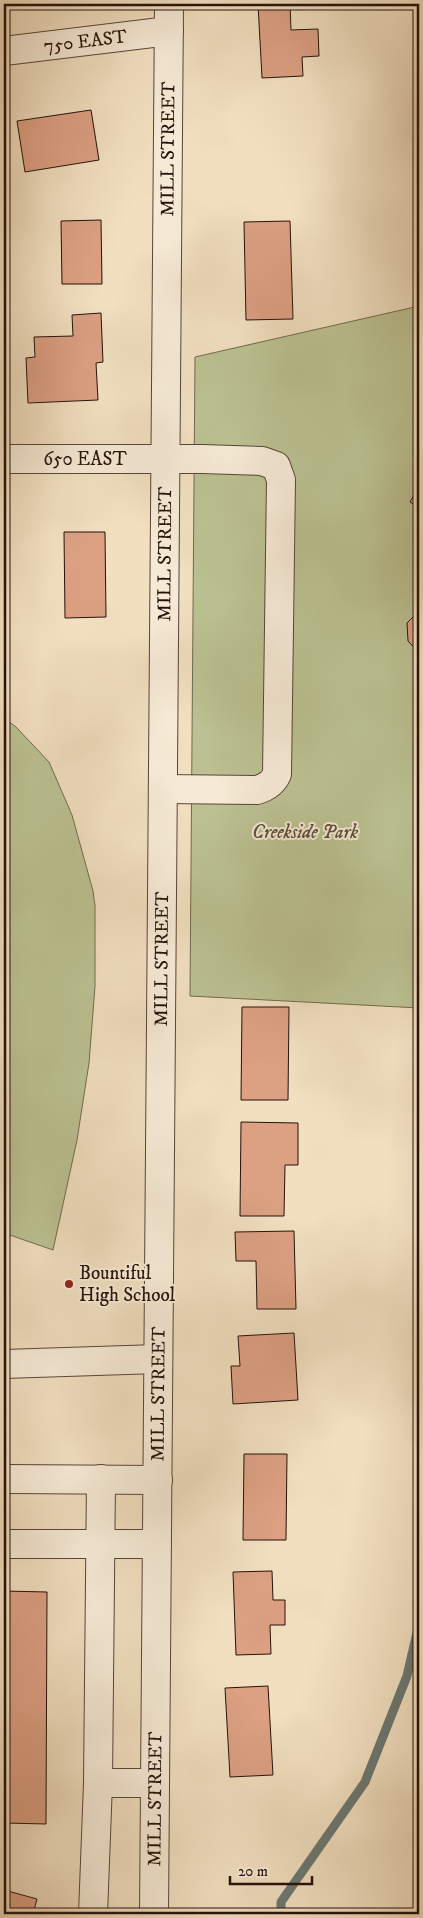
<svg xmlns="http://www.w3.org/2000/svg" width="423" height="1918" font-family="'IM FELL DW Pica',serif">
<rect width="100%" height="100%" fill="#f1dfc0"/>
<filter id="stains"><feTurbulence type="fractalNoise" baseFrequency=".004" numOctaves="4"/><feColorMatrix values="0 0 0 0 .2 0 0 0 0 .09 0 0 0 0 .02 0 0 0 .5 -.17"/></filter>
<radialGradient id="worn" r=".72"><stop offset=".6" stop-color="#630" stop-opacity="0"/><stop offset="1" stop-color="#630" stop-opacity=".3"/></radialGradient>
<path fill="#bbc192" stroke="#706a4e" d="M419,306V1008L190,996L195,357Z
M4,718L16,727L49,762L72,815L93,891L95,906V986L89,1063L77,1140L53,1250L4,1233Z"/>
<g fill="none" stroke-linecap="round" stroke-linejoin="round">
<path stroke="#6c7872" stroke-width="9" d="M281,1914V1902L365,1782L407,1676L419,1624"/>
</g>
<path fill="#dca083" stroke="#25120a" d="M258,4H290L291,30L318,29L319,56L302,57L303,76L262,78Z
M91,110L99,160L25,172L17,121Z
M101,220L102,284H62L61,221Z
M290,221L293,319L246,320L244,222Z
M101,313L103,362L96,363L98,400L28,403L26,358L35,357L34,337L73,336L72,315Z
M419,486V507L410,502Z
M64,532H105L106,617L65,618Z
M4,534H8L9,573H4Z
M419,611V653L408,641L407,623Z
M242,1007H289L288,1100H241Z
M241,1122L298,1123V1165H285L284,1216H240Z
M294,1231L296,1309H257L256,1261H236L235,1232Z
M294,1333L298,1400L233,1404L231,1366H240L238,1336Z
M244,1454H287L286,1540H243Z
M272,1571L273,1600H285V1625H270L271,1654L236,1655L233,1572Z
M4,1591L47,1592L46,1824L4,1823Z
M268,1686L273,1775L230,1777L225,1688Z
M4,1890L37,1899L33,1914H4Z"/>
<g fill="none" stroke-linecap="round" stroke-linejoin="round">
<g stroke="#584538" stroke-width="30">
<g id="minor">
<path id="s1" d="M4,51L169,31"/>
<path id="s2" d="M4,459H202L262,461L276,466L281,480L277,774C273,783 267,787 257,790L163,789"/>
<path d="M4,1364L158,1359"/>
<path d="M4,1479L158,1480"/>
<path d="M4,1544H157"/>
<path d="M98,1783H155"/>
<path d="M93,1914L98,1783L101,1479"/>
<path id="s3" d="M154,1914L169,4"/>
</g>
</g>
<use href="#minor" stroke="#f6ead6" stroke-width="28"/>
</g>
<circle fill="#8f2418" stroke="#f6ead6" stroke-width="2" cx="69" cy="1284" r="5"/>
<g text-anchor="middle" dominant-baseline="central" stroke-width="4" stroke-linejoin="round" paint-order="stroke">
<g font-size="19" fill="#25120a" stroke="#f6ead6">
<text stroke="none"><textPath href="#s1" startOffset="82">750 EAST</textPath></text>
<text stroke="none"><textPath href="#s3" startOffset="1765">MILL STREET</textPath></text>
<text stroke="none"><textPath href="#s2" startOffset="81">650 EAST</textPath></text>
<text stroke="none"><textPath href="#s3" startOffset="1360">MILL STREET</textPath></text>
<text stroke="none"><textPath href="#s3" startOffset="955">MILL STREET</textPath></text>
<text stroke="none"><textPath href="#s3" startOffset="520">MILL STREET</textPath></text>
<text stroke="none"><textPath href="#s3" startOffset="115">MILL STREET</textPath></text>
</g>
<g font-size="19" font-style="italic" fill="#5a4f3a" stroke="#f6ead6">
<text x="305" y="832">Creekside Park</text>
</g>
<g font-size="19" fill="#25120a" stroke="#f6ead6" text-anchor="start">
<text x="79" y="1273">Bountiful<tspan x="79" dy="22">High School</tspan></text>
</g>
</g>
<rect width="423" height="1918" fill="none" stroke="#f1dfc0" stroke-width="20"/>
<rect x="5" y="5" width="413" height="1908" fill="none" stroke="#25120a" stroke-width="2.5"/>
<rect x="10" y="10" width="403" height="1898" fill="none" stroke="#25120a"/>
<path d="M230 1876v8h82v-8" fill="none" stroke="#25120a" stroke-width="2.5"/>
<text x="238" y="1876" font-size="15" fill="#25120a" stroke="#f6ead6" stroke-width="4" paint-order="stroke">20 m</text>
<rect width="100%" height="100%" filter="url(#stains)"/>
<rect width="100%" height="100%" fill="url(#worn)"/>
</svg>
